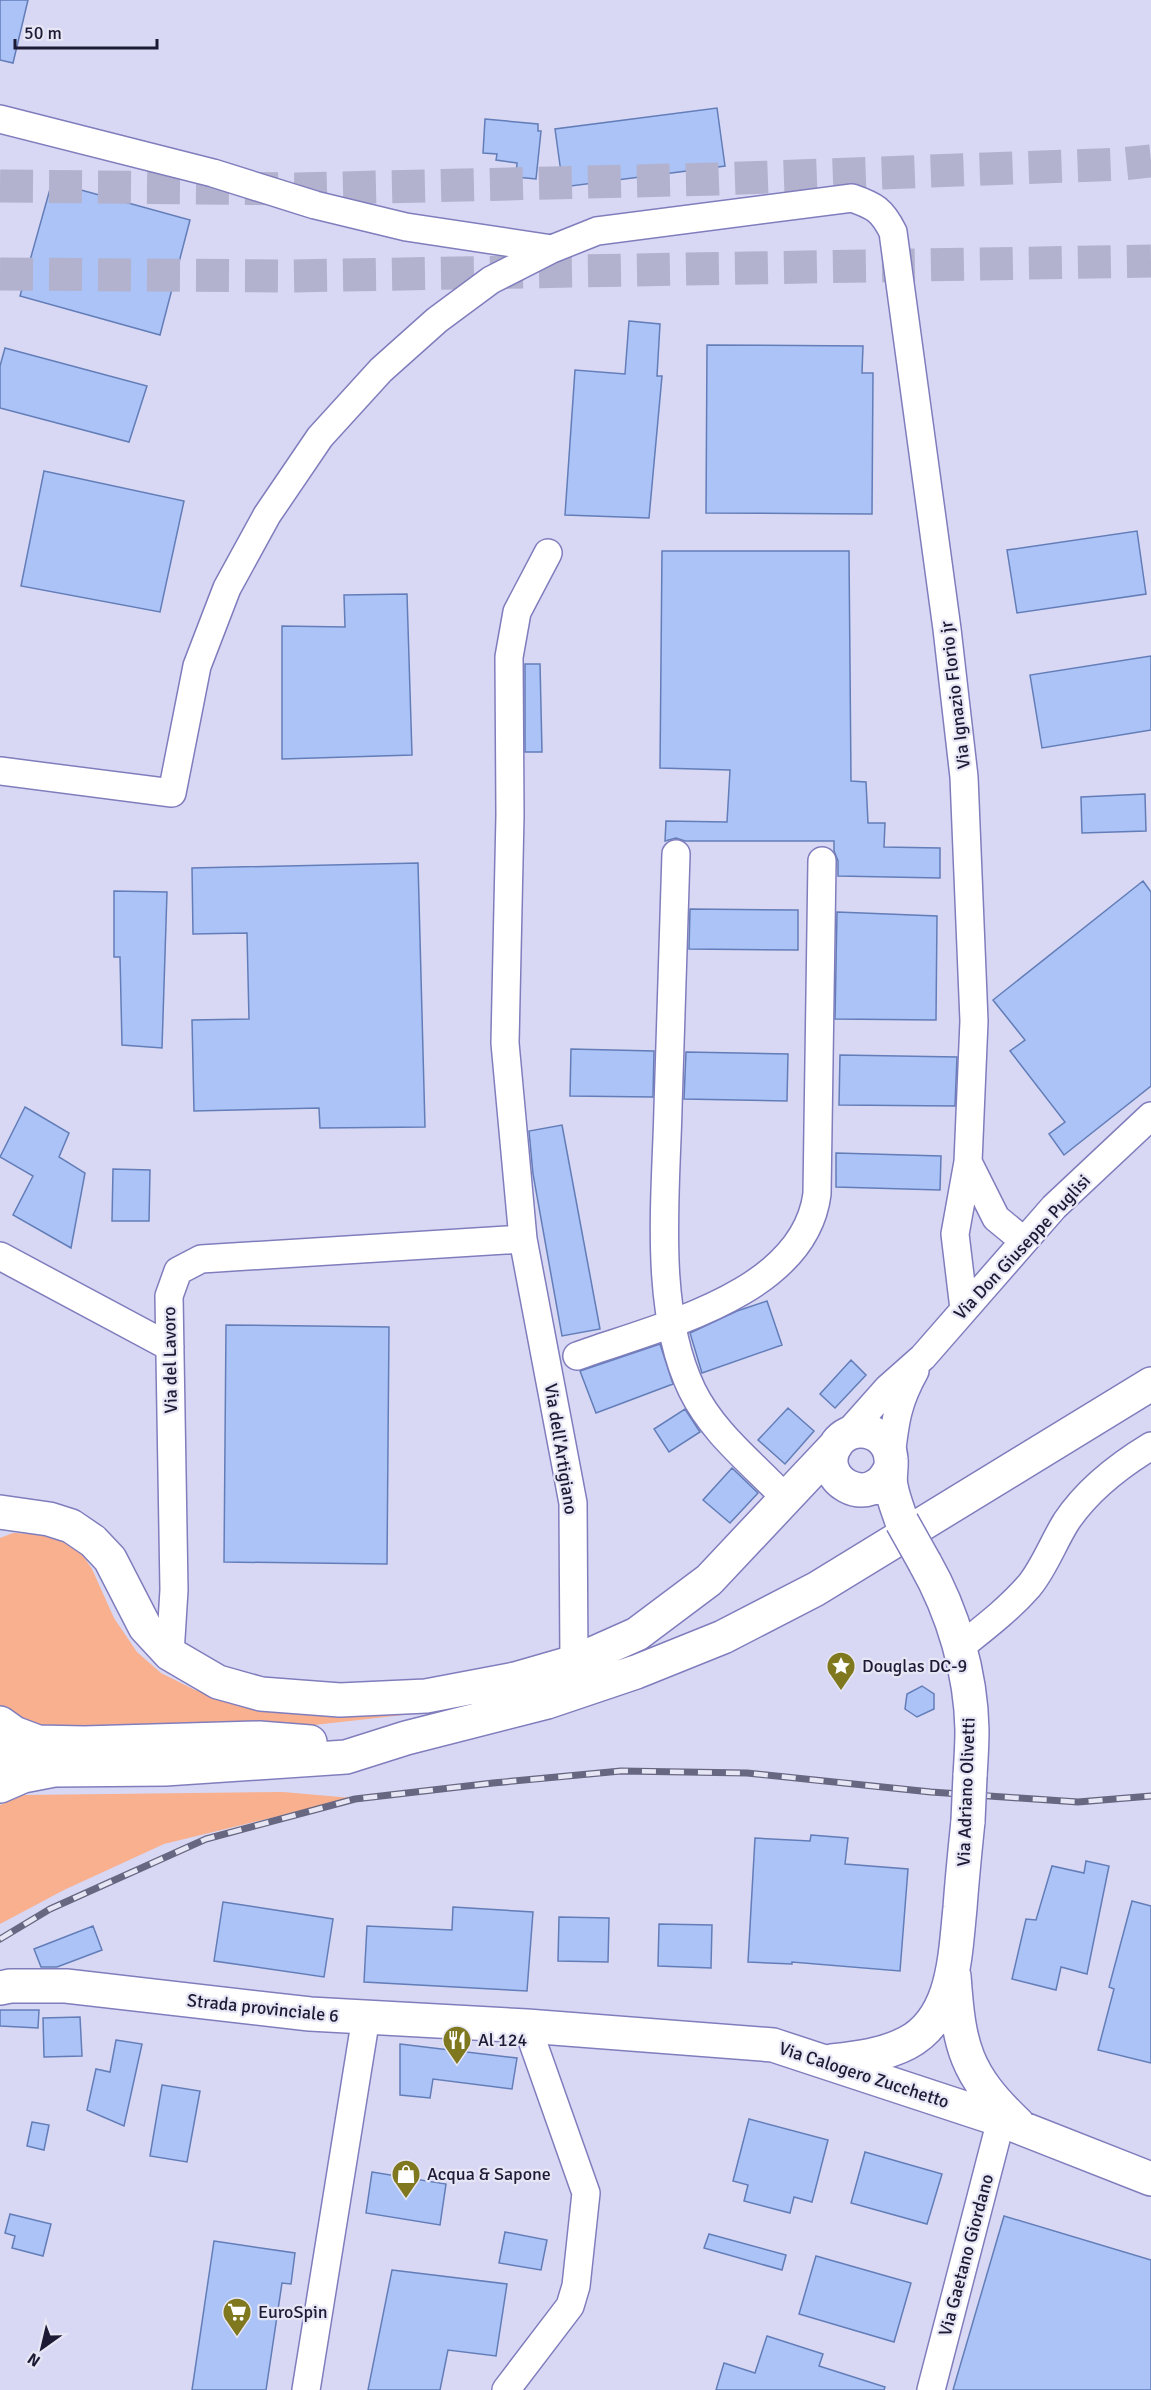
<svg xmlns="http://www.w3.org/2000/svg" width="1151" height="2390" font-family="Signika,sans-serif">
<rect width="100%" height="100%" fill="#d8d8f4"/>
<path fill="#f8b08f" d="M13,1533L38,1534L60,1539L82,1554L92,1569L114,1618L137,1652L161,1673L195,1690L260,1707L430,1712L243,1733L27,1728L0,1713V1538Z
M283,1792L352,1798L164,1844L64,1890L0,1924V1805L24,1795Z"/>
<path fill="#abc3f6" stroke="#637db8" stroke-width="1.5" d="M0,0H28L13,63L0,60Z
M717,108L725,166L563,187L555,129Z
M485,119L538,124V131H541L536,179L516,177L517,163L496,160L497,154L483,153Z
M52,182L190,220L160,335L20,296Z
M629,321L660,324L657,376H662L649,518L565,515L575,370L625,374Z
M707,345L863,346L862,373H873L872,514L706,513Z
M5,348L147,386L129,442L0,408V366Z
M44,471L184,501L160,612L21,586Z
M1137,531L1146,594L1017,613L1007,550Z
M662,551H849L851,781L866,782L868,823H885L884,847L940,848V878L838,876V861L834,851V841H685L676,838L665,841L666,821L727,822L730,770L660,768Z
M407,594L412,755L282,759V626L345,627L344,595Z
M1151,656V730L1042,748L1030,675Z
M525,664H540L542,752H525Z
M1145,794L1146,831L1082,833L1081,797Z
M418,863L425,1127L320,1128L319,1108L194,1111L192,1020L249,1019L247,933L193,934L192,868Z
M1143,881L1151,892V1086L1064,1155L1049,1134L1065,1122L1010,1051L1025,1040L993,1000Z
M114,891L167,892L162,1048L122,1045L120,957H114Z
M690,909L798,910V950L689,949Z
M837,912L937,916L936,1020L835,1019Z
M571,1049L654,1051L653,1097L570,1096Z
M686,1052L788,1054L787,1101L684,1099Z
M840,1055L957,1057L955,1106L839,1105Z
M25,1107L69,1133L59,1157L85,1173L71,1248L13,1215L33,1176L0,1157Z
M562,1125L600,1329L562,1336L533,1174L529,1131Z
M836,1153L941,1156L940,1190L836,1187Z
M113,1169L150,1170L149,1221H112Z
M767,1301L782,1345L702,1373L690,1333L737,1311Z
M226,1325L389,1327L387,1564L224,1562Z
M660,1344L673,1384L596,1413L580,1371Z
M851,1360L866,1375L835,1408L820,1394Z
M788,1408L814,1431L785,1464L758,1440Z
M685,1409L700,1432L669,1452L654,1429Z
M732,1468L758,1493L730,1523L703,1500Z
M922,1686L934,1694V1709L917,1717L905,1709L907,1694Z
M811,1835L848,1838L845,1864L908,1869L900,1971L792,1962V1964L748,1962L755,1838L810,1841Z
M1086,1861L1109,1866L1087,1974L1061,1967L1056,1990L1012,1979L1026,1919L1036,1920L1052,1866L1084,1873Z
M1132,1901L1151,1906V2063L1098,2050L1114,1989L1109,1987Z
M223,1902L333,1919L324,1977L214,1961Z
M453,1907L533,1912L527,1991L364,1982L367,1926L452,1930Z
M559,1917L609,1918L608,1962L558,1961Z
M659,1924L712,1925L711,1968L658,1966Z
M93,1926L102,1950L57,1967H41L34,1949Z
M0,2010H39L38,2028L0,2026Z
M80,2017L82,2056L44,2057L43,2018Z
M116,2040L142,2044L124,2126L87,2110L96,2069L110,2072Z
M400,2044L517,2058L512,2089L433,2079L430,2098L400,2095Z
M162,2085L200,2091L187,2162L150,2156Z
M749,2119L828,2140L812,2202L794,2197L790,2213L744,2201L748,2185L733,2181Z
M32,2122L49,2125L44,2150L27,2146Z
M865,2152L942,2174L927,2224L851,2203Z
M372,2172L446,2184L440,2225L366,2213Z
M10,2214L51,2224L43,2256L12,2248L15,2236L5,2233Z
M1004,2216L1151,2260V2390H953Z
M505,2232L547,2240L541,2270L499,2263Z
M709,2234L786,2255L782,2270L704,2248Z
M214,2241L295,2253L291,2284L282,2283L266,2390H192Z
M816,2256L911,2283L894,2342L799,2314Z
M392,2270L507,2284L496,2356L448,2350L440,2390H368Z
M767,2336L823,2354L819,2366L885,2387L884,2390H716L724,2363L755,2373Z"/>
<g fill="none" stroke-linecap="round" stroke-linejoin="round">
<path stroke="#b2b2ce" stroke-width="33" stroke-dasharray="33 16" stroke-linecap="butt" d="M0,186L296,189L717,179L1122,164L1151,161
M0,274L288,276L1151,261"/>
<g stroke="#807dbd" stroke-width="30">
<path id="minor" d="M0,119L213,173L315,205L406,227L552,249
M548,553L517,612L509,657L510,815L505,1043L523,1239L573,1503L574,1662
M0,771L172,793L197,666L227,588L267,515L320,437L381,370L437,320L491,280L552,249L597,231L852,198C875,206 882,210 893,232L947,629L964,777L974,1021L968,1162L955,1234L964,1309
M676,854C673,939 671,1023 668,1108C666,1196 653,1309 692,1390C714,1435 754,1464 787,1500
M968,1162L996,1218L1024,1241
M0,1256L170,1347
M577,1356C657,1327 804,1295 817,1194L822,861
M848,1433L888,1388L923,1357L1054,1207L1151,1116
M891,1457C895,1422 897,1403 915,1371
M959,1648C984,1628 1008,1610 1029,1586C1044,1568 1053,1543 1066,1522C1087,1490 1118,1466 1151,1446
M170,1654L174,1590L169,1296L178,1271L201,1259L523,1239
M306,2390L366,2017
M506,2390L570,2306L576,2286L586,2193L527,2026
M931,2390L1001,2120"/>
</g>
<g stroke="#807dbd" stroke-width="36">
<path id="major" d="M891,1467C871,1515 812,1478 837,1443C843,1435 852,1431 861,1431C877,1431 890,1443 891,1459C892,1468 889,1477 891,1486C893,1498 898,1510 902,1522
M0,1512L49,1519L71,1526L93,1541L110,1559L145,1627L170,1654L218,1682L261,1694L340,1700L426,1696L515,1679L574,1662L637,1634L709,1580L836,1445
M925,1563C953,1612 971,1673 972,1730C972,1745 971,1761 970,1776
M0,1723L14,1733L38,1742L84,1743L259,1738L310,1742
M0,1754H60
M0,1786L23,1776L54,1770L165,1769L346,1757L406,1738L547,1702L636,1672L723,1637L816,1589L1151,1384
M954,1976C959,2047 965,2074 1018,2124
M0,1988L10,1986H66L310,2014L527,2026L773,2045L1001,2120L1151,2179
M832,2061C858,2058 884,2055 907,2043C955,2018 955,1954 960,1908C962,1879 965,1850 968,1821"/>
</g>
<use href="#minor" stroke="#fff" stroke-width="27"/>
<use href="#major" stroke="#fff" stroke-width="33"/>
<g stroke="#686782" stroke-width="7">
<path id="rail" d="M0,1939L50,1909L206,1839L355,1799L493,1783L621,1771L747,1773L931,1792L1078,1802L1151,1796"/>
</g>
<use href="#rail" stroke="#e6e6f5" stroke-width="4.5" stroke-dasharray="14" stroke-linecap="butt"/>
<g stroke="#807dbd" stroke-width="36" stroke-linecap="butt">
<path id="major-bridge" d="M902,1522L925,1563
M968,1821L970,1776"/>
</g>
<use href="#major-bridge" stroke="#fff" stroke-width="33"/>
</g>
<defs>
<g id="sight-pin" transform="scale(1.5)"><path d="M0 17L-7.5 6A9.5 9.5 0 1 1 7.5 6Z" fill="#7f781e" stroke="#e6e6f5"/><path d="M0-6L1.8-2.2L6-1.7L2.9 1.2L3.7 5.4L0 3.3L-3.7 5.4L-2.9 1.2L-6-1.7L-1.8-2.2Z" fill="#fff"/></g>
<g id="restaurant-pin" transform="scale(1.5)"><path d="M0 17L-7.5 6A9.5 9.5 0 1 1 7.5 6Z" fill="#7f781e" stroke="#e6e6f5"/><path d="M-5-6h1v4h1v-4h1v4h1v-4h1v5L-1.5 .5V6h-2V.5L-5-1ZM5-6V6H3V1.5H1.5Q1.5-4 5-6Z" fill="#fff"/></g>
<g id="shop-pin" transform="scale(1.5)"><path d="M0 17L-7.5 6A9.5 9.5 0 1 1 7.5 6Z" fill="#7f781e" stroke="#e6e6f5"/><path d="M-5-2.5h2.3a2.7 3.5 0 0 1 5.4 0H5L5.5 6h-11ZM-1.5-2.5h3a1.5 2.3 0 0 0-3 0Z" fill="#fff"/></g>
<g id="supermarket-pin" transform="scale(1.5)"><path d="M0 17L-7.5 6A9.5 9.5 0 1 1 7.5 6Z" fill="#7f781e" stroke="#e6e6f5"/><path d="M-6-5.5h2.5l.6 2H6L4.5 2H-2.5L-4.4-4H-6ZM-1.5 3.2a1.3 1.3 0 1 0 .1 0ZM3 3.2a1.3 1.3 0 1 0 .1 0Z" fill="#fff"/></g>
</defs>
<g fill-rule="evenodd">
<use href="#sight-pin" x="841" y="1666"/>
<use href="#restaurant-pin" x="457" y="2040"/>
<use href="#shop-pin" x="406" y="2174"/>
<use href="#supermarket-pin" x="237" y="2312"/>
</g>
<g text-anchor="middle" dominant-baseline="central" stroke-width="4.5" stroke-linejoin="round" paint-order="stroke">
<g font-size="18" fill="#1c1a34" stroke="#e6e6f5">
<text transform="translate(955 695) rotate(-97)">Via Ignazio Florio jr</text>
<text transform="translate(1022 1247) rotate(-47)">Via Don Giuseppe Puglisi</text>
<text transform="translate(170 1360) rotate(-91)">Via del Lavoro</text>
<text transform="translate(561 1449) rotate(81)">Via dell'Artigiano</text>
<text transform="translate(966 1792) rotate(-88)">Via Adriano Olivetti</text>
<text transform="translate(263 2008) rotate(6)">Strada provinciale 6</text>
<text transform="translate(864 2075) rotate(18)">Via Calogero Zucchetto</text>
<text transform="translate(966 2255) rotate(-75)">Via Gaetano Giordano</text>
</g>
<g font-size="18" fill="#1c1a34" stroke="#e6e6f5" text-anchor="start">
<text x="862" y="1666">Douglas DC-9</text>
<text x="478" y="2040">Al 124</text>
<text x="427" y="2174">Acqua &amp; Sapone</text>
<text x="258" y="2312">EuroSpin</text>
</g>
</g>
<g transform="translate(42 2348) rotate(214)" stroke="#e6e6f5" stroke-width="4.5" paint-order="stroke">
<path d="M0-4.5L10 22L0 15L-10 22Z" fill="#1c1a34"/>
<text y="-9" font-size="16" font-weight="bold" text-anchor="middle" fill="#1c1a34">N</text>
</g>
<path d="M15 39v9h142v-9" fill="none" stroke="#1c1a34" stroke-width="3"/>
<text x="24" y="39" font-size="18" fill="#1c1a34" stroke="#e6e6f5" stroke-width="4.5" paint-order="stroke">50 m</text>
</svg>
